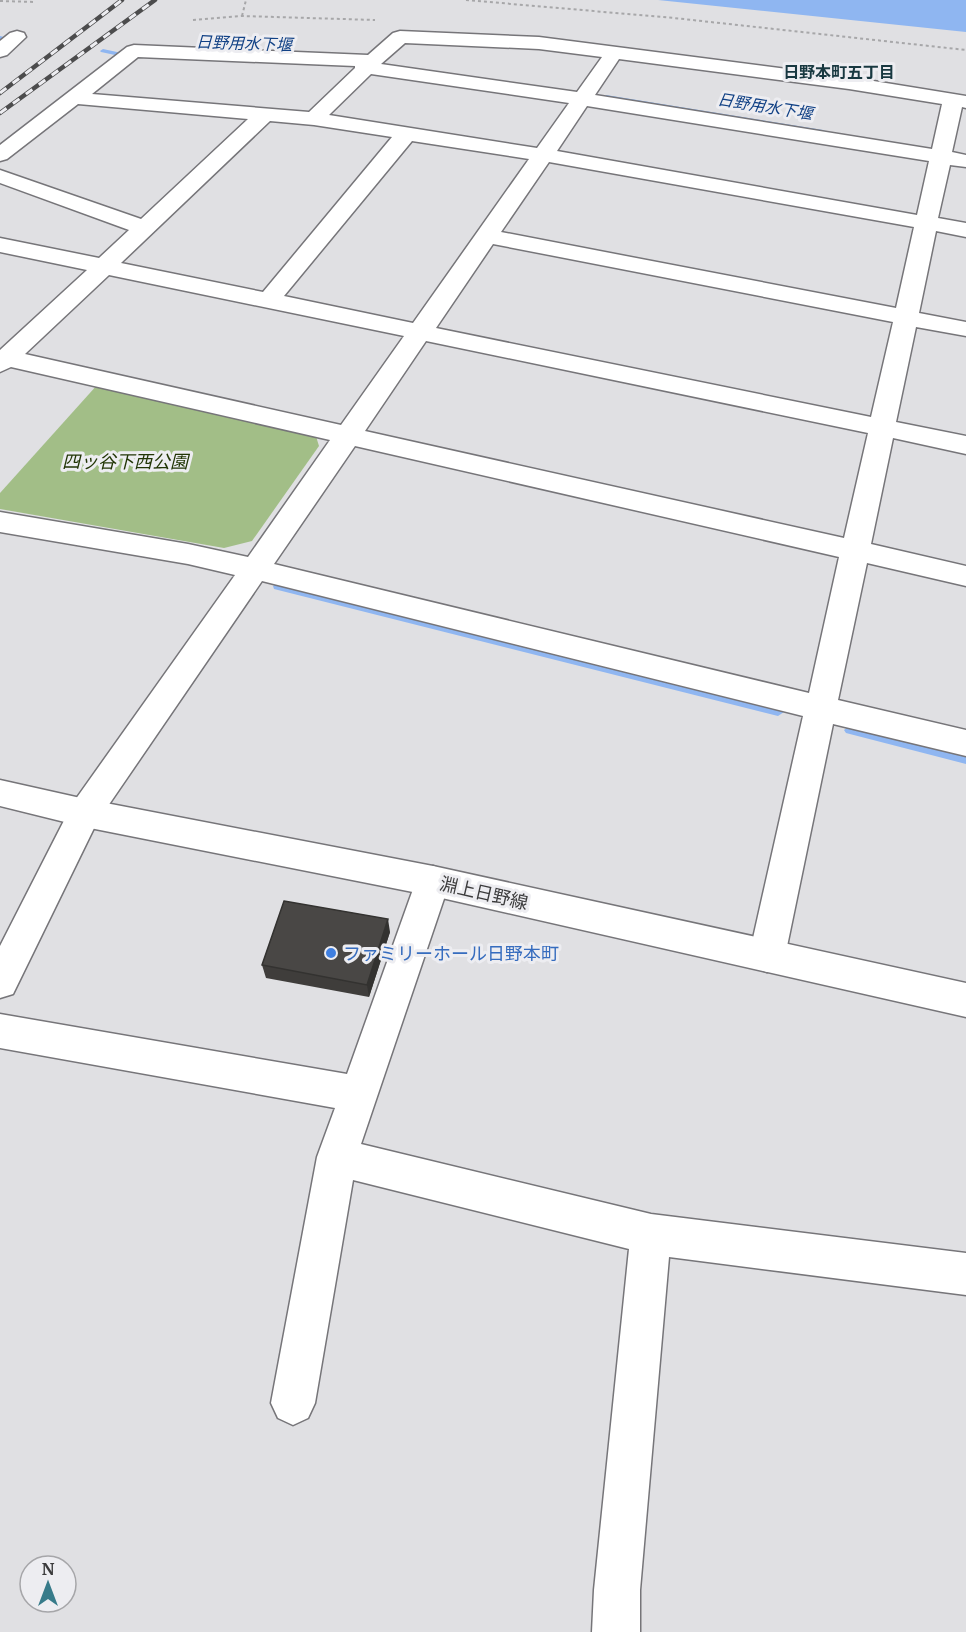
<svg xmlns="http://www.w3.org/2000/svg" width="966" height="1632" font-family="Merriweather,'Noto Sans JP',serif">
<rect width="100%" height="100%" fill="#e0e0e3"/>
<path fill="#a2be87" d="M98,384L315,433L319,446L252,541L224,548L0,509V493Z"/>
<path fill="#8fb6f1" d="M658,0H966V32Z"/>
<g fill="none" stroke-linecap="round" stroke-linejoin="round">
<path fill="#8fb6f1" fill-rule="evenodd" d="M0,36L4,37L5,38L0,40Z
M103,49L117,52L119,53L115,55L101,52L100,51Z
M606,95L823,130L827,132L823,134L609,99L605,97Z
M278,582L778,708L784,712L778,716L274,589L273,586Z
M850,725L966,754V764L846,733L844,730Z"/>
<g stroke="#767579" stroke-width="3">
<path id="street" d="M17,31L24,33L26,37L7,55L0,57V41L10,33Z
M400,31L539,37L849,77L966,96V108L962,107L952,152L966,155V167L950,165L938,218L966,223V237L936,231L919,313L966,322V336L916,327L896,422L966,436V454L893,438L871,544L966,566V586L867,563L838,700L966,730V756L833,724L785,956L780,967L767,972L754,967L749,956L803,716L262,581L97,822L13,994L0,998V946L73,803L235,575L188,564L0,532V512L188,544L248,557L330,440L11,367L0,372V350L87,270L0,252V238L99,258L129,230L0,183V170L141,219L248,119L78,104L7,159L0,161V145L127,47L134,45L368,55L393,33ZM405,43L539,49L602,57L577,92L381,64ZM138,57L355,66V68L309,112L92,94ZM619,59L849,89L942,104L932,149L595,95ZM371,74L569,103L537,148L329,115ZM587,106L929,161L917,215L557,151ZM270,121L314,125L392,137L263,292L121,263ZM412,141L529,159L413,323L284,296ZM549,162L914,227L896,308L501,232ZM493,244L893,322L871,417L436,328ZM109,275L404,336L341,425L25,354ZM426,341L868,433L844,538L365,431ZM355,446L839,557L809,693L274,564Z
M433,866L445,871L450,881L361,1144L651,1214L966,1253V1295L669,1257L640,1590V1632H592L594,1590L629,1249L353,1180L315,1403L308,1418L293,1425L278,1418L271,1403L317,1157L335,1108L0,1048V1014L347,1074L416,881L421,871Z"/>
</g>
<g stroke="#767579" stroke-width="3">
<path id="secondary" d="M0,780L85,799L433,866L966,983V1017L433,896L85,827L0,806Z"/>
</g>
<path stroke="#a7a7a9" stroke-width="2" stroke-dasharray="3 3" stroke-linecap="butt" d="M466,0L674,18L966,50
M0,1L36,2
M242,16L246,0
M193,20L242,16L375,20"/>
<use href="#street" fill="#fff" fill-rule="evenodd"/>
<use href="#secondary" fill="#fff" fill-rule="evenodd"/>
<g stroke="#4c4c4d" stroke-width="4.5">
<path id="rail" d="M0,93L122,0
M0,113L155,0"/>
</g>
<use href="#rail" stroke="#ededf1" stroke-width="3" stroke-dasharray="8" stroke-linecap="butt"/>
</g>
<path fill="#3f3d3b" d="M390,932L369,997L266,978L262,965Z"/>
<path fill="#333230" d="M388,919L390,932L369,997L367,985Z"/>
<path fill="#494745" stroke="#333230" stroke-width="1.5" d="M284,901L388,919L367,985L262,965Z"/>
<circle fill="#3f7fe0" stroke="#ededf1" stroke-width="2" cx="331" cy="953" r="6"/>
<g text-anchor="middle" dominant-baseline="central" stroke-width="6" stroke-linejoin="round" paint-order="stroke">
<g font-size="16" font-style="italic" fill="#114185" stroke="#ededf1">
<text transform="translate(244 43) rotate(2)">日野用水下堰</text>
<text transform="translate(765 106) rotate(9)">日野用水下堰</text>
</g>
<g font-size="16" font-weight="bold" fill="#183840" stroke="#ededf1">
<text x="839" y="72">日野本町五丁目</text>
</g>
<g font-size="18" font-style="italic" fill="#223606" stroke="#ededf1">
<text x="125" y="461">四ッ谷下西公園</text>
</g>
<g font-size="18" fill="#3b3b3c" stroke="#ededf1">
<text transform="translate(484 893) rotate(13)">淵上日野線</text>
</g>
<g font-size="18" fill="#366cbe" stroke="#ededf1" text-anchor="start">
<text x="343" y="953">ファミリーホール日野本町</text>
</g>
</g>
<g transform="translate(48 1584)"><circle r="28" fill="#ededf1" stroke="#a6a6a9" stroke-width="1.5"/>
<path d="M0-4.5L10 22L0 15L-10 22Z" fill="#377b8a"/>
<text y="-9" font-size="16" font-weight="bold" text-anchor="middle" fill="#3b3b3c">N</text>
</g>
</svg>
